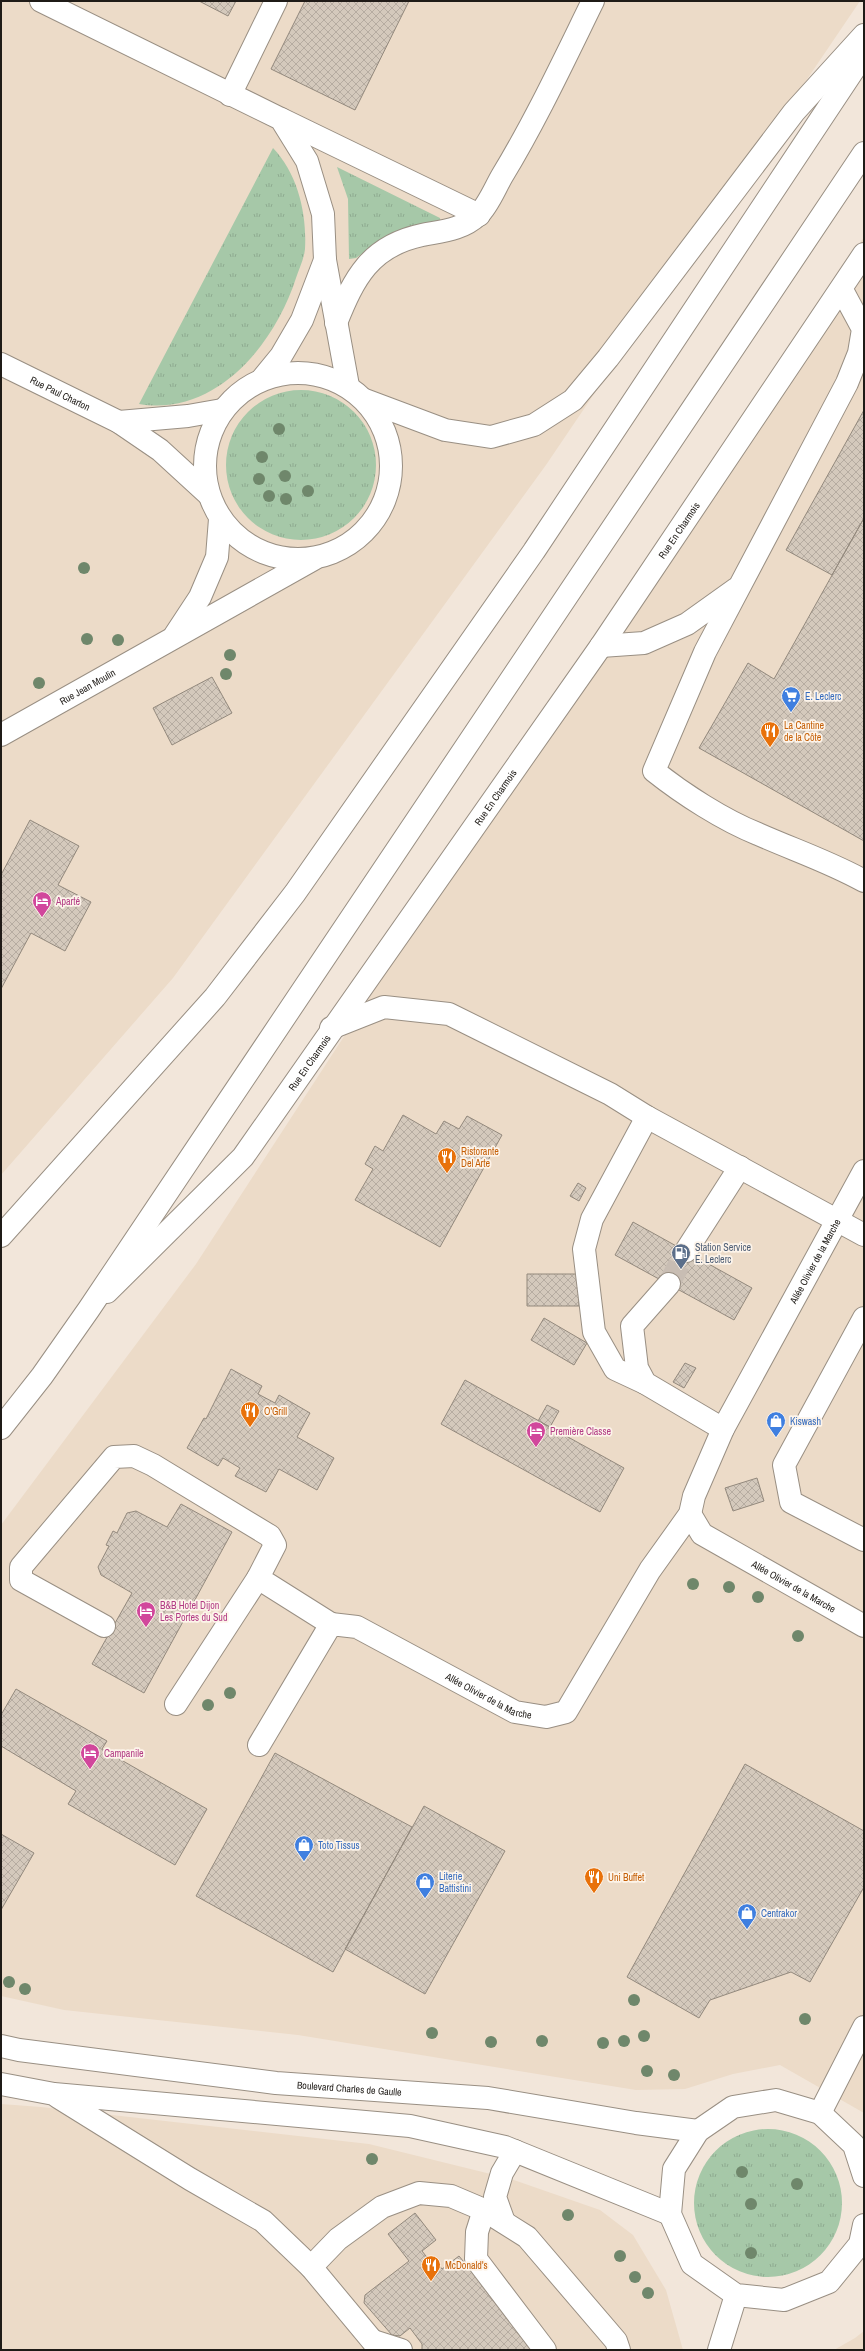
<svg xmlns="http://www.w3.org/2000/svg" width="865" height="2351" font-family="'Archivo Narrow',sans-serif">
<defs>
<pattern id="grass-tufts" width="24" height="20" patternUnits="userSpaceOnUse"><rect width="24" height="20" fill="#a6c8a8"/><path d="M3 7l-1-3M5 7V3M7 7l1-3M15 17l-1-3M17 17v-4M19 17l1-3" fill="none" stroke="#8eab90"/></pattern>
<pattern id="building-cross-hatch" width="8" height="8" patternUnits="userSpaceOnUse"><rect width="8" height="8" fill="#d4c9bc"/><path d="M0 0l8 8M0 8l8-8" fill="none" stroke="#b6aca1"/></pattern>
</defs>
<rect width="100%" height="100%" fill="#f2e6da"/>
<path fill="#ecdbc8" d="M1,1H860L546,465L173,978L1,1175Z
M864,237V2113L780,2065L733,2074L685,2089L636,2090L298,2035L64,2010L1,1996V1525L196,1264Z
M1,2104L41,2107L369,2144L511,2179L600,2210L633,2235L666,2290L683,2350H1Z
M864,2331V2350H834L855,2338Z"/>
<path fill="url(#grass-tufts)" d="M273,148C298,174 307,214 305,249C304,259 299,269 296,278C275,344 216,417 139,404Z
M337,167L440,218L441,225L380,241L356,258L349,259L348,199Z
M226 465a75 75 0 1 1 150 0a75 75 0 1 1-150 0Z
M694 2203a74 74 0 1 1 148 0a74 74 0 1 1-148 0Z"/>
<path fill="url(#building-cross-hatch)" stroke="#93897d" d="M199,1H236L228,16Z
M305,1H409L355,110L271,69Z
M864,410V518L832,575L786,550Z
M864,518V841L699,748L748,663L774,679Z
M212,677L232,713L172,745L153,708Z
M30,820L79,846L58,885L91,902L65,951L31,933L1,989V875Z
M403,1115L436,1134L444,1121L459,1129L467,1116L502,1135L440,1247L355,1200L373,1169L365,1164L375,1146L383,1151Z
M578,1183L586,1188L579,1201L570,1196Z
M633,1222L752,1288L734,1320L615,1255Z
M527,1274H579V1306H527Z
M544,1318L587,1343L574,1365L531,1340Z
M685,1363L696,1368L684,1388L673,1382Z
M231,1369L262,1386L258,1394L275,1403L279,1395L310,1413L297,1437L334,1458L317,1490L279,1469L266,1492L235,1476L240,1468L223,1458L218,1466L187,1448L204,1418L206,1419Z
M465,1380L624,1468L600,1512L441,1424Z
M547,1405L559,1411L550,1427L538,1421Z
M757,1478L764,1501L733,1511L725,1488Z
M181,1504L232,1532L144,1693L92,1664L132,1593L101,1575L98,1567L109,1546L106,1545L113,1531L117,1533L127,1513L136,1511L167,1527Z
M16,1689L107,1741L102,1749L207,1809L175,1865L68,1804L76,1791L1,1746V1715Z
M275,1753L412,1827L333,1972L196,1896Z
M745,1764L864,1831V1887L810,1982L791,1972L710,2000L699,2018L627,1977Z
M424,1806L505,1851L425,1994L345,1949Z
M1,1834L34,1853L1,1910Z
M415,2213L436,2240L422,2251L433,2265L438,2264L442,2269L459,2256L536,2350H422V2344L410,2328L400,2336L392,2335L364,2303L365,2295L409,2261L388,2234Z"/>
<g fill="none" stroke-linecap="round" stroke-linejoin="round">
<path stroke="#c8bdb3" stroke-width="22" stroke-dasharray="22 11" stroke-linecap="butt" d="M669,1284L686,1251"/>
<g stroke="#998f83" stroke-width="24">
<g id="minor">
<path d="M41,1L281,119L307,161L323,214L325,260L348,386"/>
<path d="M230,95L276,1"/>
<path d="M281,119L479,215"/>
<path d="M842,290L863,329L859,353L847,383L705,652L654,771C683,794 723,820 758,834C794,850 830,862 864,881"/>
<path d="M336,323C354,278 370,246 422,235C442,231 462,230 478,215C488,206 495,188 502,176C536,120 564,60 593,1"/>
<path id="s1" d="M1,364L119,422L160,450L208,494"/>
<circle cx="298" cy="466" r="93"/>
<path d="M263,378L281,356L302,320L325,260"/>
<path d="M365,400L445,430L491,437L534,425L573,400L608,358L794,112L864,35"/>
<path d="M119,422L188,416L222,410"/>
<path d="M175,635L200,597L217,557L220,519"/>
<path d="M601,646L644,643L687,624L736,589"/>
<path id="s2" d="M1,735L314,559"/>
<path d="M331,1028L384,1007L449,1014L610,1094L647,1117L864,1235"/>
<path d="M686,1251L740,1167"/>
<path d="M669,1284L632,1326L637,1368L645,1383L723,1429"/>
<path id="s3" d="M107,1292L243,1157L601,646L864,254"/>
<path d="M864,1318L784,1465L791,1502L864,1540"/>
<path d="M645,1383L615,1369L594,1332L584,1249L592,1219L647,1117"/>
<path id="s4" d="M690,1514L702,1534L864,1626"/>
<path d="M104,1626L21,1580V1567L114,1457L134,1456L153,1465L270,1536L275,1545L258,1578L331,1624"/>
<path d="M176,1704L258,1578"/>
<path id="s5" d="M259,1745L331,1624L357,1627L515,1712L546,1717L566,1712L650,1570L690,1514L694,1496L723,1429L864,1171"/>
<path id="s6" d="M1,2046L19,2050L276,2083L488,2098L636,2123L698,2131"/>
<path d="M1,2084L54,2094L410,2126L505,2147L670,2214"/>
<path d="M58,2097L190,2179L263,2221L311,2267L380,2350"/>
<path d="M820,2113L864,2027"/>
<path d="M864,2176L854,2145L820,2113L776,2100L733,2107L698,2131L674,2169L670,2214L692,2264L736,2295L784,2300L829,2282L860,2244L864,2225"/>
<path d="M484,2210L477,2232L476,2259L545,2350"/>
<path d="M504,2222L495,2197L502,2173L515,2151"/>
<path d="M311,2267L338,2239L382,2207L419,2193L451,2196L484,2210L527,2237L616,2341L619,2350"/>
<path d="M373,2341L401,2350"/>
<path d="M719,2350L736,2295"/>
</g>
</g>
<g stroke="#998f83" stroke-width="24">
<path id="major" d="M1,1236L215,997L295,893L534,551L864,54
M1,1428L42,1376L89,1309L864,153"/>
</g>
<use href="#minor" stroke="#fff" stroke-width="22"/>
<use href="#major" stroke="#fff" stroke-width="22"/>
</g>
<g fill="#6f876b">
<circle cx="279" cy="429" r="6"/>
<circle cx="262" cy="457" r="6"/>
<circle cx="285" cy="476" r="6"/>
<circle cx="259" cy="479" r="6"/>
<circle cx="308" cy="491" r="6"/>
<circle cx="269" cy="496" r="6"/>
<circle cx="286" cy="499" r="6"/>
<circle cx="84" cy="568" r="6"/>
<circle cx="87" cy="639" r="6"/>
<circle cx="118" cy="640" r="6"/>
<circle cx="230" cy="655" r="6"/>
<circle cx="226" cy="674" r="6"/>
<circle cx="39" cy="683" r="6"/>
<circle cx="693" cy="1584" r="6"/>
<circle cx="729" cy="1587" r="6"/>
<circle cx="758" cy="1597" r="6"/>
<circle cx="798" cy="1636" r="6"/>
<circle cx="230" cy="1693" r="6"/>
<circle cx="208" cy="1705" r="6"/>
<circle cx="9" cy="1982" r="6"/>
<circle cx="25" cy="1989" r="6"/>
<circle cx="634" cy="2000" r="6"/>
<circle cx="805" cy="2019" r="6"/>
<circle cx="432" cy="2033" r="6"/>
<circle cx="644" cy="2036" r="6"/>
<circle cx="542" cy="2041" r="6"/>
<circle cx="624" cy="2041" r="6"/>
<circle cx="491" cy="2042" r="6"/>
<circle cx="603" cy="2043" r="6"/>
<circle cx="647" cy="2071" r="6"/>
<circle cx="674" cy="2075" r="6"/>
<circle cx="372" cy="2159" r="6"/>
<circle cx="742" cy="2172" r="6"/>
<circle cx="797" cy="2184" r="6"/>
<circle cx="751" cy="2204" r="6"/>
<circle cx="568" cy="2215" r="6"/>
<circle cx="751" cy="2253" r="6"/>
<circle cx="620" cy="2256" r="6"/>
<circle cx="635" cy="2277" r="6"/>
<circle cx="648" cy="2293" r="6"/>
</g>
<defs>
<g id="supermarket-pin" transform="scale(1)"><path d="M0 17L-7.5 6A9.5 9.5 0 1 1 7.5 6Z" fill="#3f7fe0" stroke="#fdf4ea"/><path d="M-6-5.5h2.5l.6 2H6L4.5 2H-2.5L-4.4-4H-6ZM-1.5 3.2a1.3 1.3 0 1 0 .1 0ZM3 3.2a1.3 1.3 0 1 0 .1 0Z" fill="#fff"/></g>
<g id="restaurant-pin" transform="scale(1)"><path d="M0 17L-7.5 6A9.5 9.5 0 1 1 7.5 6Z" fill="#e8710a" stroke="#fdf4ea"/><path d="M-5-6h1v4h1v-4h1v4h1v-4h1v5L-1.5 .5V6h-2V.5L-5-1ZM5-6V6H3V1.5H1.5Q1.5-4 5-6Z" fill="#fff"/></g>
<g id="hotel-pin" transform="scale(1)"><path d="M0 17L-7.5 6A9.5 9.5 0 1 1 7.5 6Z" fill="#d1479c" stroke="#fdf4ea"/><path d="M-6-4.5h1.5V1H6V5H4.5V3h-9V5H-6ZM-4 0a1.8 1.8 0 1 1 3.6 0ZM.5 0V-2.5h3Q6-2.5 6 0Z" fill="#fff"/></g>
<g id="fuel-pin" transform="scale(1)"><path d="M0 17L-7.5 6A9.5 9.5 0 1 1 7.5 6Z" fill="#5c6f8a" stroke="#fdf4ea"/><path d="M-5.5-6h7V0h2V4h1.3V-2.5L3-4.5l.8-.8L6-3V5H2.5V1h-1V6h-7ZM-4.2-4.7v3.2H.2V-4.7Z" fill="#fff"/></g>
<g id="shop-pin" transform="scale(1)"><path d="M0 17L-7.5 6A9.5 9.5 0 1 1 7.5 6Z" fill="#3f7fe0" stroke="#fdf4ea"/><path d="M-5-2.5h2.3a2.7 3.5 0 0 1 5.4 0H5L5.5 6h-11ZM-1.5-2.5h3a1.5 2.3 0 0 0-3 0Z" fill="#fff"/></g>
</defs>
<g fill-rule="evenodd">
<use href="#supermarket-pin" x="791" y="696"/>
<use href="#restaurant-pin" x="770" y="731"/>
<use href="#hotel-pin" x="42" y="901"/>
<use href="#restaurant-pin" x="447" y="1157"/>
<use href="#fuel-pin" x="681" y="1253"/>
<use href="#restaurant-pin" x="250" y="1411"/>
<use href="#shop-pin" x="776" y="1421"/>
<use href="#hotel-pin" x="536" y="1431"/>
<use href="#hotel-pin" x="146" y="1611"/>
<use href="#hotel-pin" x="90" y="1753"/>
<use href="#shop-pin" x="304" y="1845"/>
<use href="#restaurant-pin" x="594" y="1877"/>
<use href="#shop-pin" x="425" y="1882"/>
<use href="#shop-pin" x="747" y="1913"/>
<use href="#restaurant-pin" x="431" y="2265"/>
</g>
<g text-anchor="middle" dominant-baseline="central" stroke-width="3.5" stroke-linejoin="round" paint-order="stroke">
<g font-size="10" fill="#1f1b17" stroke="#fdf4ea">
<text stroke="none"><textPath href="#s1" startOffset="66">Rue Paul Charton</textPath></text>
<text stroke="none"><textPath href="#s3" startOffset="955">Rue En Charmois</textPath></text>
<text stroke="none"><textPath href="#s2" startOffset="99">Rue Jean Moulin</textPath></text>
<text stroke="none"><textPath href="#s3" startOffset="631">Rue En Charmois</textPath></text>
<text stroke="none"><textPath href="#s3" startOffset="307">Rue En Charmois</textPath></text>
<text stroke="none"><textPath href="#s5" startOffset="915">Allée Olivier de la Marche</textPath></text>
<text stroke="none"><textPath href="#s4" startOffset="129">Allée Olivier de la Marche</textPath></text>
<text stroke="none"><textPath href="#s5" startOffset="316">Allée Olivier de la Marche</textPath></text>
<text stroke="none"><textPath href="#s6" startOffset="351">Boulevard Charles de Gaulle</textPath></text>
</g>
<g font-size="10" fill="#366cbe" stroke="#fdf4ea" text-anchor="start">
<text x="805" y="696">E. Leclerc</text>
<text x="790" y="1421">Kiswash</text>
<text x="318" y="1845">Toto Tissus</text>
<text x="439" y="1876">Literie<tspan x="439" dy="12">Battistini</tspan></text>
<text x="761" y="1913">Centrakor</text>
</g>
<g font-size="10" fill="#c56008" stroke="#fdf4ea" text-anchor="start">
<text x="784" y="725">La Cantine<tspan x="784" dy="12">de la Côte</tspan></text>
<text x="461" y="1151">Ristorante<tspan x="461" dy="12">Del Arte</tspan></text>
<text x="264" y="1411">O'Grill</text>
<text x="608" y="1877">Uni Buffet</text>
<text x="445" y="2265">McDonald's</text>
</g>
<g font-size="10" fill="#b23c85" stroke="#fdf4ea" text-anchor="start">
<text x="56" y="901">Aparté</text>
<text x="550" y="1431">Première Classe</text>
<text x="160" y="1605">B&amp;B Hotel Dijon<tspan x="160" dy="12">Les Portes du Sud</tspan></text>
<text x="104" y="1753">Campanile</text>
</g>
<g font-size="10" fill="#4e5e75" stroke="#fdf4ea" text-anchor="start">
<text x="695" y="1247">Station Service<tspan x="695" dy="12">E. Leclerc</tspan></text>
</g>
</g>
<rect width="865" height="2351" fill="none" stroke="#1f1b17" stroke-width="4"/>
</svg>
